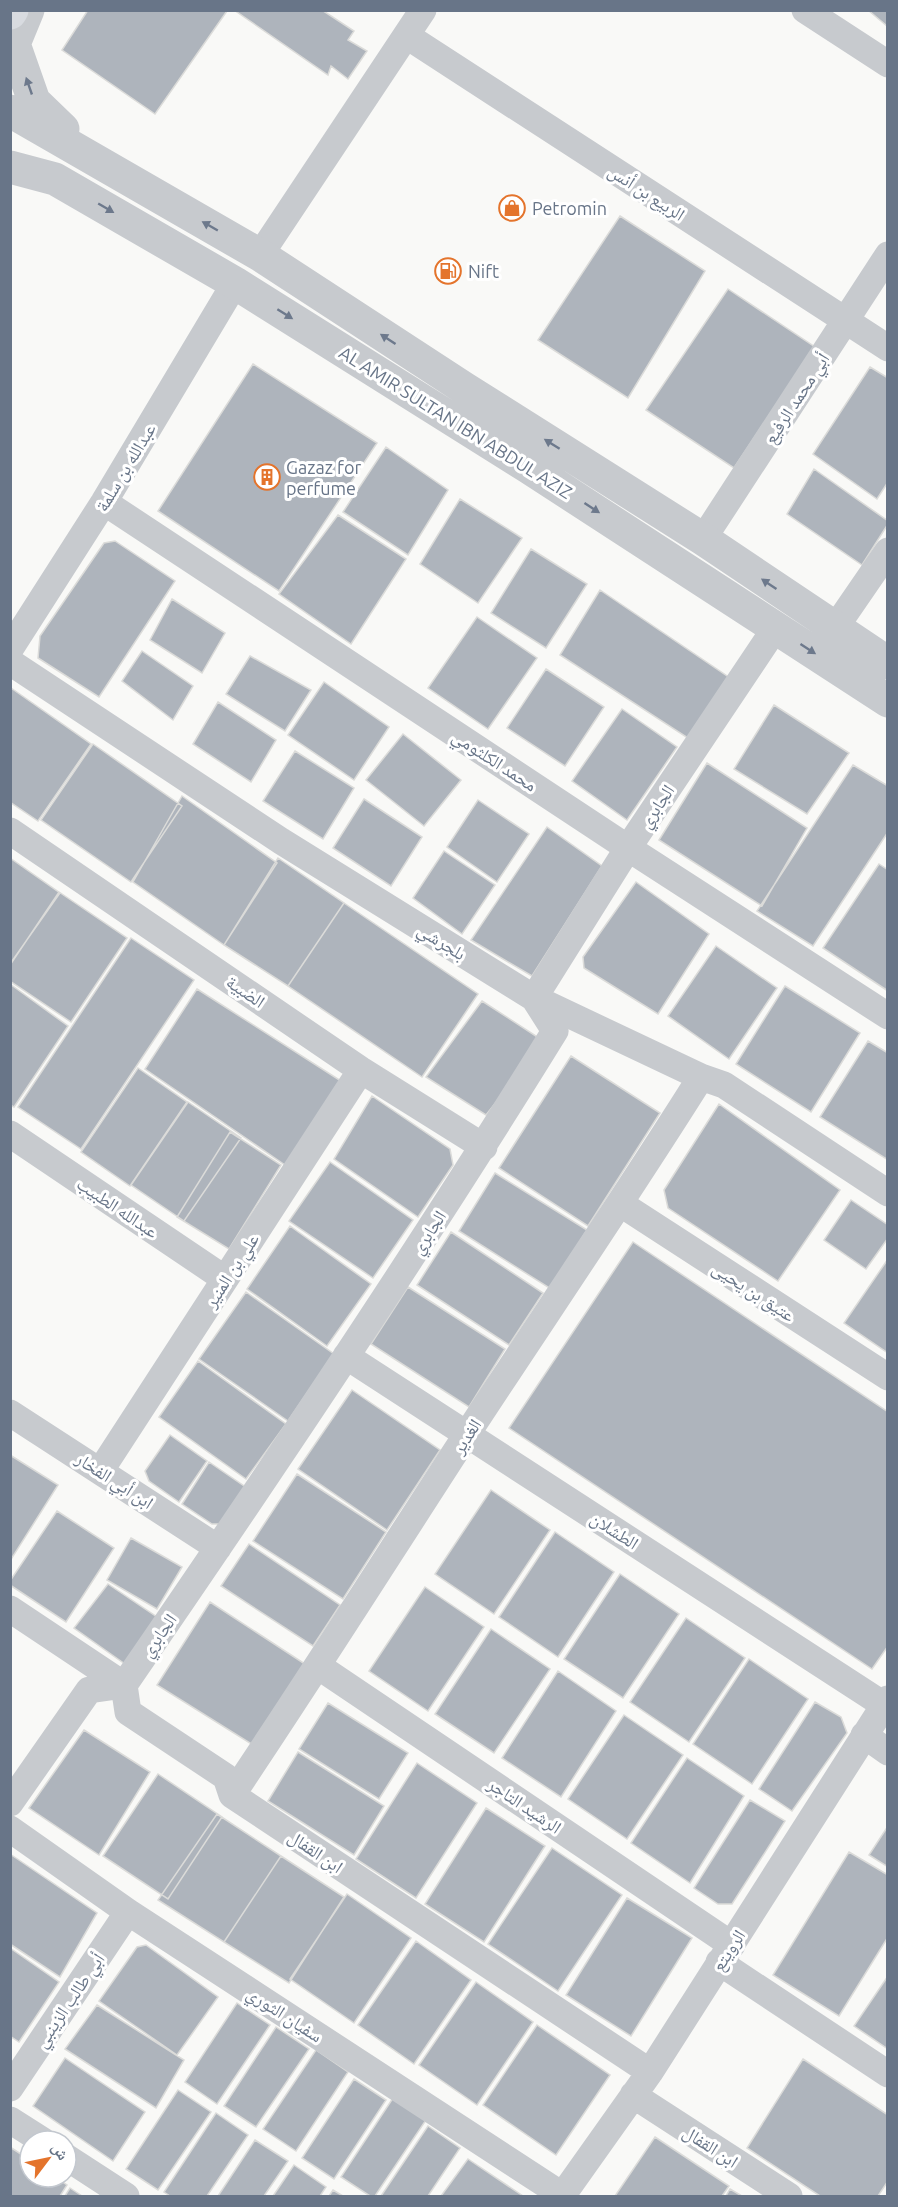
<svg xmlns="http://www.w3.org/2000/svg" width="898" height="2207" font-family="Ubuntu,'Noto Naskh Arabic',sans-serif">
<rect width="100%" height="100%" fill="#f9f9f7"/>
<path fill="#aeb4bc" stroke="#dbdbd9" stroke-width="1.5" d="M88,10H225L227,11L155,114L62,50Z
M234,10H322L354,31L348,40L367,51L348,79L331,66L328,75Z
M868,10H888V26H887Z
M620,216L705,271L628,398L538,340Z
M728,289L815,347L734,468L646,410Z
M253,364L377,443L279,591L158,511Z
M870,367L888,378V482L877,499L813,454Z
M386,447L448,490L408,555L343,512Z
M814,469L888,521V524L862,565L787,514Z
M460,499L522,538L478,603L420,564Z
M338,515L406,559L351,644L279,594Z
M115,541L175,581L99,697L38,658L40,636L104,543Z
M531,549L587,584L546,648L491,613Z
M600,590L733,680L694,742L560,655Z
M172,599L225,633L202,673L150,640Z
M477,617L537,658L488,729L428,688Z
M142,651L193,686L173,720L122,681Z
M250,656L311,690L285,731L226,694Z
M546,669L604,707L565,766L507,728Z
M324,682L389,727L354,780L288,735Z
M11,688L91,744L38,821L10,802Z
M218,702L276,740L251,782L193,744Z
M774,705L849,753L807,814L734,769Z
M622,709L677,747L627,820L572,781Z
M403,734L461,780L424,826L366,780Z
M93,744L182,806L131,882L41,820Z
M295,751L354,788L323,839L263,801Z
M707,763L807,828L762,906L659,840Z
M853,765L888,786V832L813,946L757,911Z
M182,796L277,863L224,945L133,882Z
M364,799L422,837L391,886L333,848Z
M478,800L529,834L497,882L447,847Z
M547,827L602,866L532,976L471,940Z
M444,851L495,885L462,934L413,898Z
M10,858L60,893L10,964Z
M278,858L344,903L288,986L224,945Z
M879,864L888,870V991L823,948Z
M636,882L709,934L658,1014L584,968L583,957Z
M59,892L127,938L71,1022L10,981V965Z
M344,903L478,994L422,1077L288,986Z
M131,938L194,980L81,1149L18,1107Z
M716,946L777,988L729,1059L668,1016Z
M10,984L68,1026L14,1107L10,1105Z
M785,986L860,1033L811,1112L736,1064Z
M197,989L341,1081L285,1165L145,1069Z
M482,1001L539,1038L516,1077L486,1115L426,1077Z
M868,1041L888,1053V1160L820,1117Z
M571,1056L660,1113L588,1226L499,1168Z
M138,1068L187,1102L130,1186L81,1152Z
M372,1096L450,1149L453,1165L418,1217L334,1159Z
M188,1102L241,1138L184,1221L131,1185Z
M719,1104L840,1190L778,1281L668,1208L664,1190Z
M230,1132L281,1165L229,1249L177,1217Z
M330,1162L413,1220L373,1278L289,1221Z
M495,1173L587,1230L551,1289L459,1231Z
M851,1200L888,1225V1238L866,1269L824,1240Z
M290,1226L371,1284L327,1346L247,1289Z
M451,1232L543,1293L509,1345L417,1285Z
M633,1242L888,1412V1646L872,1669L509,1428Z
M888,1259V1353L844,1323Z
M408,1287L505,1349L469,1407L371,1344Z
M246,1292L334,1354L288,1421L199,1359Z
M198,1361L286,1424L246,1479L159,1417Z
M352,1390L440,1450L387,1530L298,1469Z
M170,1435L207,1461L179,1502L149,1481L145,1471Z
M10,1455L58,1485L10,1561Z
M209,1462L247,1488L223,1524H212L182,1504Z
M297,1474L386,1532L343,1599L253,1541Z
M491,1490L550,1530L494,1614L435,1574Z
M57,1511L114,1548L66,1622L10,1585V1581Z
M555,1532L614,1572L558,1657L499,1617Z
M131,1538L182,1567L157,1609L107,1580Z
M249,1544L340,1605L313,1646L221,1586Z
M620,1574L679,1614L623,1698L564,1659Z
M108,1584L157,1617L125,1664L74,1628Z
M425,1587L484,1627L428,1711L369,1671Z
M210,1602L308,1666L253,1745L157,1685Z
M686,1618L745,1658L689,1742L630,1702Z
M491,1629L550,1669L494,1753L435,1714Z
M749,1659L808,1699L752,1784L693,1744Z
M558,1671L616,1711L561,1797L502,1758Z
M815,1702L841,1717L847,1733L792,1811L759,1789Z
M328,1703L408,1753L379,1799L299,1749Z
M624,1715L683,1755L627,1839L568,1799Z
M84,1730L150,1772L99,1855L29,1808Z
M298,1752L384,1806L354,1855L268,1801Z
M687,1758L744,1796L690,1883L631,1843Z
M417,1763L477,1803L416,1898L356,1859Z
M158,1774L222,1817L168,1899L103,1856Z
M750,1800L785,1821L732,1904H718L694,1888Z
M486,1808L545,1846L484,1942L425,1904Z
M217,1814L281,1856L224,1942L158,1900Z
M888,1826V1867L869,1855Z
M552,1848L622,1895L558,1991L488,1944Z
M849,1852L888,1875V1937L839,2016L773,1975Z
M10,1854L97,1913L60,1977L10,1944Z
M281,1856L344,1897L289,1983L224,1942Z
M347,1894L411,1938L354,2023L290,1979Z
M627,1898L692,1938L631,2036L566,1995Z
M416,1941L471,1980L414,2064L358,2025Z
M146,1945L218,1997L177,2055L99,2001L137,1947Z
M10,1948L59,1982L19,2042L10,2036Z
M888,1976V2049L854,2026Z
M476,1982L533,2022L477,2105L419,2065Z
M237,2003L270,2025L217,2104L185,2082Z
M97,2005L184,2060L156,2108L65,2049Z
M537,2025L610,2075L556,2155L483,2105Z
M276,2027L309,2049L256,2127L224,2106Z
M316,2050L348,2072L296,2151L263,2129Z
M65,2058L145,2112L113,2161L33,2106Z
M803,2059L888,2115V2181L878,2196H820L747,2148Z
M354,2079L386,2100L334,2179L302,2158Z
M178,2090L211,2112L158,2190L126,2169Z
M393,2098L426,2120L375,2196H370L341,2177Z
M216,2113L248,2135L207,2196H170L164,2192Z
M428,2126L460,2148L428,2196H381Z
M655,2137L729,2186L722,2196H615Z
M255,2140L288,2161L264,2196H218Z
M10,2147L30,2160V2177H55L67,2185L60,2196H10Z
M468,2159L523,2196H441Z
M294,2165L326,2187L320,2196H273Z
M70,2188L82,2196H65Z
M730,2189L742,2196H726Z
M333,2190L343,2196H329Z"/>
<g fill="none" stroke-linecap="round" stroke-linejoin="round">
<path stroke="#c7cace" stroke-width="27" d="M805,10L888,64
M407,36L888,348
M260,255L423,10
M104,502L628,848L888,1016
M703,539L888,255
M835,628L888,551
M10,649L104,502L235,283
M10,662L281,841L534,998L701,1077L724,1085L888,1193
M10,831L361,1070L484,1147
M10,1134L225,1279
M621,1204L888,1377
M346,1356L884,1705
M10,1413L218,1548
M101,1470L361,1070
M10,1609L124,1685L128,1712L226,1777L232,1795L650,2072
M318,1666L732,1945
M864,1735L888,1752
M232,1795C312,1676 389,1554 467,1434C545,1315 625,1198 701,1077
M10,1803L89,1690L124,1685C272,1470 418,1253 555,1031L534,998L628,848L776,627
M10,1829L128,1912L562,2195
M719,1962L888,2074
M10,2088L128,1912
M633,2095L789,2196
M10,2120L43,2141
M66,2157L126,2196
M562,2196L650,2072L888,1699"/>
<path stroke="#c7cace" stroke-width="33" d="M28,10L14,44L34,101L63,129
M10,111L260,255L464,388L703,539L888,663
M10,167L55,179L235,283L528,467L888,701"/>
<path stroke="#d8dbe0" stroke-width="33" d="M10,13L12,10"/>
</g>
<defs><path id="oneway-solid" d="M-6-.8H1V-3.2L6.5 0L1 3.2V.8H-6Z" transform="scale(1.5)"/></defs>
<g fill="#6d798c">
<use href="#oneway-solid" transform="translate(29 86) rotate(-109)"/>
<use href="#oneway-solid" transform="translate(106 208) rotate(30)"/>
<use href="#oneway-solid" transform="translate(210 226) rotate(-150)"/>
<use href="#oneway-solid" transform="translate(285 314) rotate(32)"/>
<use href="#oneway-solid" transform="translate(388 339) rotate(-147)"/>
<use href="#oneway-solid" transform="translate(552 444) rotate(-148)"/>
<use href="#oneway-solid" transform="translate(592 508) rotate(33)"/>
<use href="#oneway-solid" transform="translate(769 584) rotate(-146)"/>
<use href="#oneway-solid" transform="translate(808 649) rotate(33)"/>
</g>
<defs>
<g id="shop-ring" transform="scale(1.35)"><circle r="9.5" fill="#fff" stroke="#e4742c" stroke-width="1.5"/><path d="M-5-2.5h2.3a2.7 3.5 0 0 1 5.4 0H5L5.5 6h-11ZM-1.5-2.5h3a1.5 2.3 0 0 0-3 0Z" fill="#e4742c"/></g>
<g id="fuel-ring" transform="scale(1.35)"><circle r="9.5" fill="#fff" stroke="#e4742c" stroke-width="1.5"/><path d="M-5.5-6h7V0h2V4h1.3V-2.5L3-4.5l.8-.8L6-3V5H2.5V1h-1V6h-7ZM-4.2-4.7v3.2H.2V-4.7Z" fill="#e4742c"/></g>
<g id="building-ring" transform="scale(1.35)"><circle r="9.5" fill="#fff" stroke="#e4742c" stroke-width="1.5"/><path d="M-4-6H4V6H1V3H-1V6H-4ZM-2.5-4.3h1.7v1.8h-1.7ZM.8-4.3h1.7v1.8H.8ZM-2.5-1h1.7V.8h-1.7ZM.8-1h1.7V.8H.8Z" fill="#e4742c"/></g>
</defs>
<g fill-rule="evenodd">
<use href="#shop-ring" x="512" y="208"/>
<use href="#fuel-ring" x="448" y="271"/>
<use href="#building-ring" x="267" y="477"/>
</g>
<g text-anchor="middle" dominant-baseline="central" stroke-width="6" stroke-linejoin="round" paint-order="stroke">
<g font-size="18" fill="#687588" stroke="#fff">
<text transform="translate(647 192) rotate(33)">الربيع بن أنس</text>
<text transform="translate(796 398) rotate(-57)">أبي محمد الرفيع</text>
<text transform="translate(456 422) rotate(32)">AL AMIR SULTAN IBN ABDUL AZIZ</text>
<text transform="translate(125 467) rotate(-59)">عبدالله بن سلمة</text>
<text transform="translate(495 760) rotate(33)">محمد الكلثومي</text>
<text transform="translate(656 806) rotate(-56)">الجابري</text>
<text transform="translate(442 941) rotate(32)">بلجرشي</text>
<text transform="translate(246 991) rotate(34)">الضبية</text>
<text transform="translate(118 1207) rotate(34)">عبدالله الطبيب</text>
<text transform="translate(428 1232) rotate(-57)">الجابري</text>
<text transform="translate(231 1270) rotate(-57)">علي بن المنير</text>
<text transform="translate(754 1291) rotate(33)">عتيق بن يحيى</text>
<text transform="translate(466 1436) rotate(-57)">الغدير</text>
<text transform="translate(115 1480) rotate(33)">ابن أبي الفخار</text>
<text transform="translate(615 1530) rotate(33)">الطشلان</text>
<text transform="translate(158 1635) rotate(-55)">الجابري</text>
<text transform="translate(525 1805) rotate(34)">الرشيد التاجر</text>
<text transform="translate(316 1851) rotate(34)">ابن القفال</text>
<text transform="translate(728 1950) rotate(-57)">الرويتع</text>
<text transform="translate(69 2000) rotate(-56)">أبي طالب الزينبي</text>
<text transform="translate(285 2014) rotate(33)">سفيان الثوري</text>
<text transform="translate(711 2146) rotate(33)">ابن القفال</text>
</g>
<g font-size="18" fill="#687588" stroke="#fff" text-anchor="start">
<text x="532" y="208">Petromin</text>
<text x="468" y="271">Nift</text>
<text x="286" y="467">Gazaz for<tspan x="286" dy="21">perfume</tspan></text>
</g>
</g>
<rect width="898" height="2207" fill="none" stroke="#687588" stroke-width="24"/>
<g transform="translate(48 2159) rotate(58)"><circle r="28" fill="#ffffff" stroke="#c3c8cf" stroke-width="1.5"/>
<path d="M0-4.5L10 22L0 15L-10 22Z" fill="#e4742c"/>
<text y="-9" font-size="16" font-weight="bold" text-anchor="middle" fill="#687588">ش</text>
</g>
</svg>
